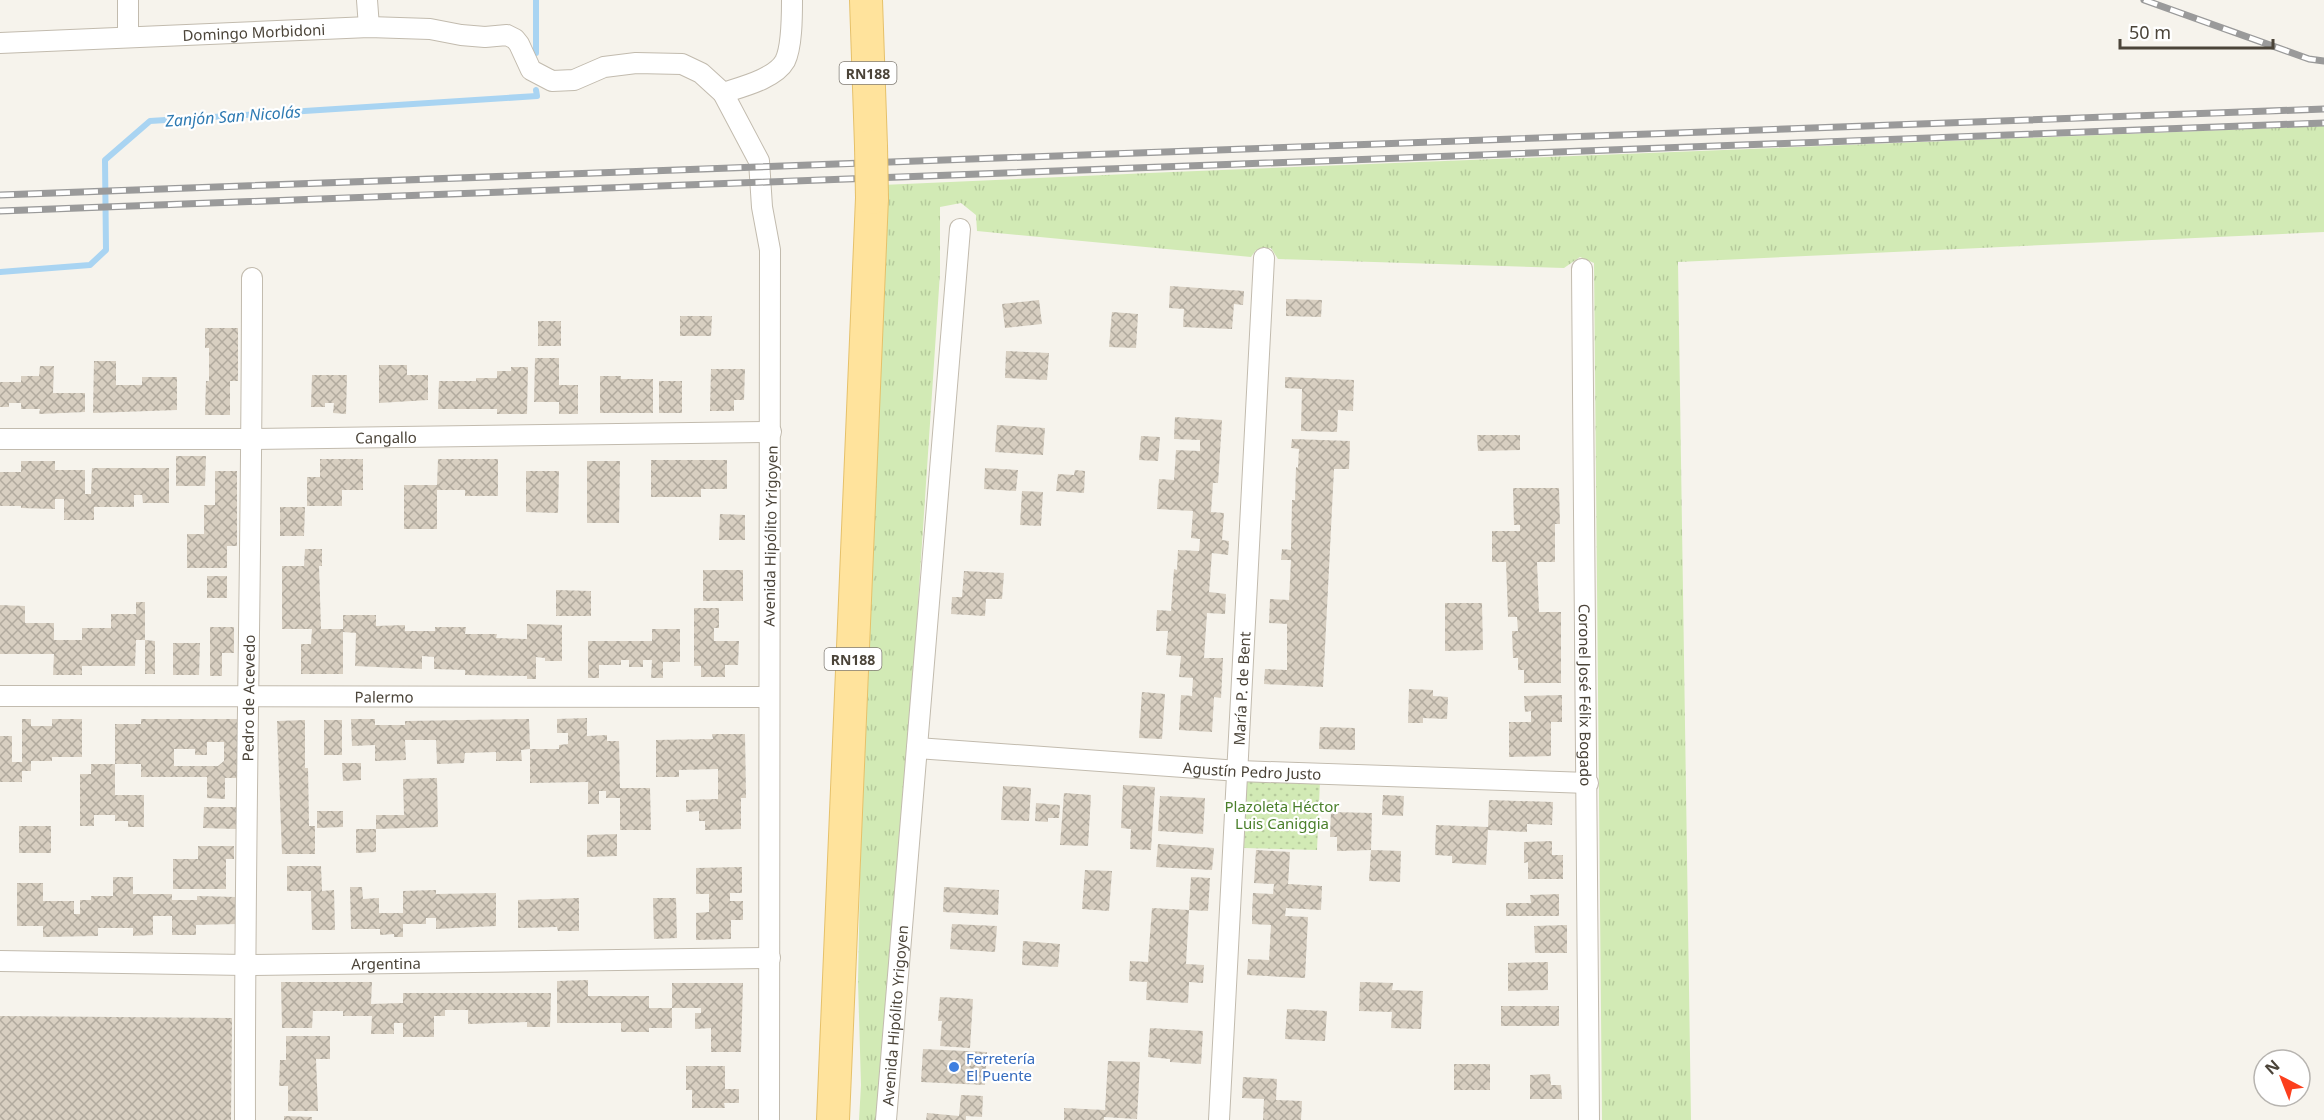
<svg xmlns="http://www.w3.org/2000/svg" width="2324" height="1120" font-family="'Noto Sans',sans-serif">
<defs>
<pattern id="grass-tufts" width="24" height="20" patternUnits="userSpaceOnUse" patternTransform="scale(1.5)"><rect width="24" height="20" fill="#d2eab5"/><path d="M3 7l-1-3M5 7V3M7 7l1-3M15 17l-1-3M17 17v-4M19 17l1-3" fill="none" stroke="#b6ca9c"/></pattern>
<pattern id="park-dots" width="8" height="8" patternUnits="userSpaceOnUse" patternTransform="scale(1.5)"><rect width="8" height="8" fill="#d2eab5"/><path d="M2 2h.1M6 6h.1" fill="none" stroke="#b6ca9c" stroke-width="1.8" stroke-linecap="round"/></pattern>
<pattern id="building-cross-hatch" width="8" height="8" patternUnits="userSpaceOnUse" patternTransform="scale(1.5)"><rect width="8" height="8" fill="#d8cfc1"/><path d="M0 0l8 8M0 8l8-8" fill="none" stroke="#b1aa9e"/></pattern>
</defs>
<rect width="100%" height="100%" fill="#f6f3ec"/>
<path fill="url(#grass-tufts)" d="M2324,126V232L1678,262L1691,1120H1602L1594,263L1580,257L1564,268L1278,259L1271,248L1256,250L1251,257L977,231L976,215L961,203L940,207V273L910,724L877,1120H859L861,1085L858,982L861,823L882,185L1172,172Z"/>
<path fill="url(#park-dots)" d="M1246,779L1320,781L1317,850L1244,848Z"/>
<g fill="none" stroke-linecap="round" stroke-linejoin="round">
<path stroke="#a9d4f2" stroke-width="6" d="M536,0V53
M0,272L90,265L106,250L105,160L150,121L537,96L536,90"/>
</g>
<path fill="url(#building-cross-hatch)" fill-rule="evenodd" d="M1170,286L1244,291L1243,305L1234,304L1232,329L1183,327L1184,309L1169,308Z
M1286,299L1322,300L1321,317L1286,316Z
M1039,300L1042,324L1005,328L1002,304Z
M1112,312L1138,314L1136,348L1109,347Z
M680,316H712L711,336H680Z
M538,321H561V346H538Z
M205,328H238V381H230V415H205L206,381H209V348H205Z
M1006,351L1049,353L1047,380L1005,378Z
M535,358H559V385H578V414H559V402H534Z
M94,361H116V385H142V377H177V410L93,413Z
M379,365H407V375H428V400L379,403Z
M40,366H54L53,393H85V412L39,414L40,409H21V403H9V407H0V382H21V376H39Z
M511,367H528L527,414H497V409H438L439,381H476V378H497V371H511Z
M711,369H745L744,400H734V411H710Z
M312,375H347L346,414L333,413L334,403H325V407H311Z
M600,376H621V379H653V413H600Z
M1285,377L1354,380L1353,411L1338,410L1337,432L1301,431L1302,389L1285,388Z
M659,381H682V413H659Z
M1175,417L1222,420L1218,483H1213L1211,512L1224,513L1222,540L1229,541L1228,555L1212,553L1209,592L1226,594L1225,614L1207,613L1204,658H1223L1221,698L1214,697L1212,732L1179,730L1181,695L1192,696L1193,678L1179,677L1181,656L1166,655L1168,631H1156L1157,610L1171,611L1174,569L1177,570L1178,550L1199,551L1200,539L1191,538L1193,511L1157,509L1159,479L1174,480L1176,450L1200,451V440L1174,439Z
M997,425L1045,428L1043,455L995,452Z
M1477,435H1520V450L1478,451Z
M1141,436L1160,437L1158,461L1139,460Z
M1292,439L1350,441L1349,469H1334L1323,687L1264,684L1265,669L1287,670V624L1269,623L1270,599L1289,600L1291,560H1281L1282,549L1291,550L1292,500H1295L1296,467L1298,468L1299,449L1291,448Z
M176,456H206L205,486H176Z
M320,459H363V490H342V506H307V477H320Z
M438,459H498V496H465V490H437V529H404V485H437Z
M651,460H727V489H701V497H651Z
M21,461H55V470H85V494H91L92,468H169V503H143L142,495H134V507H94V520H64V499H55V509L21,508V506H0V472H21Z
M587,461H620L619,523H587Z
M985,468L1018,470L1016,491L984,489Z
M1075,470L1085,471L1084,493L1056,491L1058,474L1074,475Z
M215,471H237V546H227V568H187V534H204V505H215Z
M526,471H559L558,513L526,512Z
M1513,488H1559L1560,524H1555V562H1537L1539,612H1561V683H1524V670H1518V658H1513L1512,631H1518L1517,617H1508L1506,562H1492V531H1520V525H1514Z
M1022,491L1043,492L1041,526L1020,525Z
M280,507H305L304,536H280Z
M720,514L745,515V540H719Z
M305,549H322V566H319L321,629H343V615H376V626L405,625V631H435V627H466L465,634H497L496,638L527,639V624L562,625V661H545V658L536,657V679H527V676L465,675V670L434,669V657L422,656V669L355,666L356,633L343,632V674H301V644H311L312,629H282V566H304Z
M703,570H743V601H703Z
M964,571L1004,573L1002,599H986L985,616L951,614L952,597H962Z
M207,576H227V598H207Z
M556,590L591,591V616H556Z
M136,602H145V640L155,641V674H145V640H136L135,666H82V675H53L54,654H0V605L25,606V623H54V640H82V628H111V614H136Z
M1445,603H1482L1483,650L1445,651Z
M694,608H719V628H714V641H739L738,665H725V677H701V666H694Z
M210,627H234V653H222V676H210Z
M652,629H680V662H663V678H651L652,660H643V667H629V660H621V665H599V678H588V641H652Z
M173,643H200L199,675H173Z
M1409,689L1433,690V696L1448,697L1447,719L1423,718V723H1408Z
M1142,692L1165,694L1162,739L1139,738Z
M1562,695V722H1551V756L1509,757V722H1531V711L1525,712L1524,696Z
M587,718V736L607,735V741H619L620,788H650L651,830H620V798H606V791H599V804H588V782L530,783V749H559V745L568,744V733H557V719Z
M22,719H31V726H52V719H82V757H52V761H31V771H22V782H0V736H12V762H22Z
M141,719H237V778H225V799L207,798V777H141V764H115V795H144V827H128V821H115V815H94V826H80V774H91V764H115V724H141ZM207,742H224V761L218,766H174V749H195V755H207Z
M351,719H375V725H405V721L529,719L530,749L521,750L522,761H496V752L465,753L464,763L437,764L436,740H405L406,760L375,761V745L352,746Z
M305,720V768H308L309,826H315V854H282L277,721Z
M324,720H342V755H324Z
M1320,727L1355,728V750L1319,749Z
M712,734H745L746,798H741V829L705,830V821H699V811L686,812V800L718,799V769L679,770V777H656V740L713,739Z
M342,763H361V780L343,781Z
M437,778L438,827L376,829V815H404L403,779Z
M1123,785L1155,787L1151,850L1130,849L1131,829L1121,828Z
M1003,786L1031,788L1029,821L1001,820Z
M1064,793L1091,795L1088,846L1060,845Z
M1383,795L1404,796L1403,816L1382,815Z
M1160,796L1205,798L1203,834L1158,831Z
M1489,800L1553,802L1552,825L1527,824V832L1488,830L1486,865L1452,863V856L1435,855L1436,825L1488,827Z
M1036,803L1060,805L1059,818H1048V822L1035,821Z
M204,807H236V829L203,828Z
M317,811H343V827L317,828Z
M1331,812L1372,813L1371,850L1337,851V837H1330Z
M19,826H51V853H19Z
M356,829H376V852L356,853Z
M617,834V856L587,857V835Z
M1552,841V855H1563V879H1528V862L1524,863V842Z
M1158,844L1214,848L1212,870L1156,867Z
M198,846H234V859H226V889H173V859H198Z
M1256,850L1290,852L1288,884L1322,886L1321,910L1286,908L1285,916L1308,917L1305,978L1247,975L1248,959L1269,960L1271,925L1252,924V914L1253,893L1273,894L1274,884L1254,883Z
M1371,850L1401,851L1400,882L1369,881Z
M287,866H321L322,891L334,890L335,930H312L311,891H287Z
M742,867V893H730V901H743V920H731V939L696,940V913L709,912V894H696V868Z
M1085,870L1112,871L1109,911L1082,909Z
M113,877H133V894H172V900H197V896L236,897V924L196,925V935H172V916H153V935L133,936V928H98V936L43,937V926H17V883H43V901H74V914H80V900H91V896H113Z
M1191,877L1210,878L1208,911L1189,910L1186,964L1204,965L1203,983L1189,982L1188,1003L1146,1000L1147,982L1129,981L1130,961L1148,962L1152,908L1189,910Z
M350,887H362L363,899L379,898V913H403V891L436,890V894L496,893V926L436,929V918H426V924H403V937H394V934L380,935V929H351Z
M944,887L999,890L998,915L943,912Z
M1559,894V916H1506V903H1531L1530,895Z
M579,898V931H558L557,927L518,928V900Z
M653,898H676L677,938L654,939Z
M952,924L997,926L995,952L950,949Z
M1567,925V953H1535L1534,926Z
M1023,941L1060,944L1058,967L1022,965Z
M1548,962V990L1508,991V963Z
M588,980V996H649V1008H672V1028H649V1032H621V1023H557V981Z
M281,982H372L371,1004L403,1003V993H551L550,1027H527V1022L468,1024V1010H445V1016H434V1037H403V1023H394V1034H371L372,1016H343V1011H313L312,1028H282Z
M1360,982L1393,983L1392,990L1423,991L1421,1029L1391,1028L1392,1012L1359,1011Z
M672,983H743L741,1052H711V1028L695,1029V1013H701V1008H672Z
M940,997L973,999L970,1048L940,1046L942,1021H938Z
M1501,1006H1559V1026H1501Z
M1287,1009L1327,1011L1325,1041L1285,1039Z
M0,1016L232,1018L231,1120H0Z
M1150,1028L1203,1031L1201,1064L1170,1062V1059L1148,1057Z
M286,1036H330V1059H316L318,1111H288V1086H279L280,1060H286Z
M923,1049L987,1052L985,1085L921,1082Z
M1108,1061L1140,1062L1137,1119L1104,1117V1120H1064V1108L1105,1110Z
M1454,1064H1490V1090H1454Z
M686,1066H725V1089H739V1103H724L725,1108H692V1090H686Z
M1550,1074L1551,1085H1561L1562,1099H1530V1075Z
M1243,1077L1277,1079L1276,1100L1302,1101L1301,1120H1263L1264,1099L1242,1098Z
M961,1095L983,1096L982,1117L966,1116V1120H926L927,1113L959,1116Z
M284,1116L312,1117V1120H284Z"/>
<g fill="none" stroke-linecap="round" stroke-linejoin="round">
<g stroke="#c2bbae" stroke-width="22">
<g id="street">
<path d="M128,0V37"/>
<path d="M367,0L369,27"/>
<path id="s1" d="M0,43L369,27L430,29L461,35L485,37L507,35L515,39L519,44L531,70L552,81L574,80L604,67L636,63L682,64L701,73L723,93L759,161L762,207L770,250L769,1120"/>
<path d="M723,93C741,87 775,79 785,61C792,47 792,16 792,0"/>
<path id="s2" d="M1582,269L1589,1120"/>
<path id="s3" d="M0,439H252L771,432"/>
<path id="s4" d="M0,696L768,697"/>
<path id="s5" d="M917,748L1239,771L1588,783"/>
<path id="s6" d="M0,961L245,965L770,958"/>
<path id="s7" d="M245,1120C244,839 252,559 252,278"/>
<path id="s8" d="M886,1120L960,229"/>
<path id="s9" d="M1219,1120L1264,258"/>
</g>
</g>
<g stroke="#e6c16a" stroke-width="34">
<path id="primary" d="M866,0L871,146
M833,1120L872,198"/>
</g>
<use href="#street" stroke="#fff" stroke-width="20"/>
<use href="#primary" stroke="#ffe39c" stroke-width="32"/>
<g stroke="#9a9a9a" stroke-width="7">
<path id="rail" d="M2144,0L2309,59L2324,61
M0,195L2324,109
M0,211L2324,123"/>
</g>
<use href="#rail" stroke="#fff" stroke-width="4.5" stroke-dasharray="14" stroke-linecap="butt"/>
<g stroke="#e6c16a" stroke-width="34" stroke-linecap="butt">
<path id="primary-bridge" d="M871,146L872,198"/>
</g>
<use href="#primary-bridge" stroke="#ffe39c" stroke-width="32"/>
</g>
<circle fill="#3f7fe0" stroke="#fff" stroke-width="2" cx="954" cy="1067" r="6"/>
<g text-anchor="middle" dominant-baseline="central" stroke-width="4.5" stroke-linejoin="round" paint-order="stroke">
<g fill="#fff" stroke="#817c74" stroke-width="1.5">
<rect x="839.5" y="62" width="57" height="22" rx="4.5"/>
<rect x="824.5" y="648" width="57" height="22" rx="4.5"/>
</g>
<g font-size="14" font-weight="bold" fill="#4b4439">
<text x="868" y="73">RN188</text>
<text x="853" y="659">RN188</text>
</g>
<g font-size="15" fill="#4b4439" stroke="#fff">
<text stroke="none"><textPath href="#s1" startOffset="254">Domingo Morbidoni</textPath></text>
<text stroke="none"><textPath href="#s3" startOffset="386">Cangallo</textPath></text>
<text transform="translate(770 536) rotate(-89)">Avenida Hipólito Yrigoyen</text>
<text stroke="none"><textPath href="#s9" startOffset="432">María P. de Bent</textPath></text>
<text stroke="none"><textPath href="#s2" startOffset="426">Coronel José Félix Bogado</textPath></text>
<text stroke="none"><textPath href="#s4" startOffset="384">Palermo</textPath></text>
<text stroke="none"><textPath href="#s7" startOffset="422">Pedro de Acevedo</textPath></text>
<text stroke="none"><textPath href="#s5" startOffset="336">Agustín Pedro Justo</textPath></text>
<text stroke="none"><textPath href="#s6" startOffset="386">Argentina</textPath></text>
<text stroke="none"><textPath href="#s8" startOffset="105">Avenida Hipólito Yrigoyen</textPath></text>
</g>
<g font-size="15" fill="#4a7f2a" stroke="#fff">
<text x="1282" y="806">Plazoleta Héctor<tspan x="1282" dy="17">Luis Caniggia</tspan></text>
</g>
<g font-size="15" fill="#366cbe" stroke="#fff" text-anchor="start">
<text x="966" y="1058">Ferretería<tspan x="966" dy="17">El Puente</tspan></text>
</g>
<g font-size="16" font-style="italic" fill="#2e7ab2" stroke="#fff">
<text transform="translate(233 116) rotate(-4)">Zanjón San Nicolás</text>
</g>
</g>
<g transform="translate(2282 1078) rotate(318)"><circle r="28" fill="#ffffff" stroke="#b7b4b0" stroke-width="1.5"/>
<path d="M0-4.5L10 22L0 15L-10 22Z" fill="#fc3f1d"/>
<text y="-9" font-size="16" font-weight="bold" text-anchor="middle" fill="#4b4439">N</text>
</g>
<path d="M2120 39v9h153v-9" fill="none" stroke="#4b4439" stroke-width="3"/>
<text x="2129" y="39" font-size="18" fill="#4b4439" stroke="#ffffff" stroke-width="4.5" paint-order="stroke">50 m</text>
</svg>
